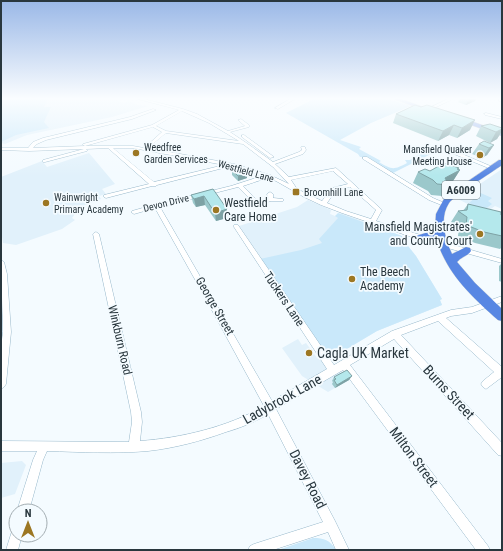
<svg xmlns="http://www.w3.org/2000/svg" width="503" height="551" font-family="'Roboto Condensed',sans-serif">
<rect width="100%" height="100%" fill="#f4fbff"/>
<path fill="#e1f1fb" d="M5,99H114L124,103L128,101L138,105L148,106L112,117L27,135L5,144L1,143V100Z
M89,153L115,184L102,189L106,194L99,196L101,199L80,207L72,218L75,220L62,229L16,245L3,243L1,231V177L42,161L47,167Z
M502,169V209L495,206L485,213L458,199Z
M308,200L331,210L330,214L335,216L341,213L402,236L404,241L416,256L442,299L440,300L442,305L377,331L330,359L239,226L297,207Z
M298,339L302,345L306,343L317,358L344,374L349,380L328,392L302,376L282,348Z
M22,461L26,465L15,494L1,498V463Z"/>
<path fill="#c9e8fa" d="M5,99H48L44,107H51L44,122L49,128L16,135L1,142V100Z
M314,99H389L411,106L371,123L340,140L361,147L359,149L381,161L379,162C392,170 394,170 407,163L405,160H410L421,153L418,152L420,151L424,152L433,147L439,150L393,173L366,157H360L358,154L286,113Z
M476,191L492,198L488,201L492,204L484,210L469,203L477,196L472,194Z
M338,213L402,236L404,241L416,256L442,299L440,300L442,305L377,331L330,359L260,259L301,250L322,243L319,239L338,218L335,216Z
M313,538C324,538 330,540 336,550H278Z"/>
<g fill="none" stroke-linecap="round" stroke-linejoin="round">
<g stroke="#97b8cb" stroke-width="1">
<path id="minor" d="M138,99H144L183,109L197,114L228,131L245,126L238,120L241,119L249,125V127L230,132L245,142L273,162L299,152L302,150L301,147H305L306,150L303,154L275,164L289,177L336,168L381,209L382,210L376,221L430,238L502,259V263L426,242L342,213L321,205L304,197L276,181L267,178L243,186L258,201L268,198L267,194L270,192L273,194V198L283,199V201H271L257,205L255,204L238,187L160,207L272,401L327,369L234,227L233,226L234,225H238L334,365L392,331L451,310L472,307L502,296V302L472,313L451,316L446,318L502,367V377L486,389L483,387L481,384L483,381L494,372L438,321L401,335L502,443V456L498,455L394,339L350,365L488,546L490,550H476L343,370L276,409L335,521L349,550H336L328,532L273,550H248L250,546L254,544L323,522L268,414C255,422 240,428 226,432C201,441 175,448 148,451C115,454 81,452 47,451L43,460L29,511H17L33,460L37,451H1V441L129,442L132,422L131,412L93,234L94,233L96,232L99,234L141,412L142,422L140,441C181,438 228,427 264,406L202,292L155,208L134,214L131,212L132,211L153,205L154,204H158L231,186L262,176L231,166L157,185L156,186H152L106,198L104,197V195L149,184L108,148L86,149L87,150V151L45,162H43V160L84,149L29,151L1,150V148H28L33,142L43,138L130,117L153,109L156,110L132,119L46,140L37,144L33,148L85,146L83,145V144L152,125L179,110ZM182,111L209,123L239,141L166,131L156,126ZM153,127L162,132L144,148L133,146H85ZM166,133L243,144L273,167L289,184L270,175L234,164L148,148ZM113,148H133L224,165L154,182ZM333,171L348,184L332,188L322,201L297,189L291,180ZM350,187L376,210L371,219L346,211L327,203L336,190Z
M290,99H295L278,109L275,108Z
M448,99H453L430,110L427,109Z
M499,99H502V101H499Z
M486,113L502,117V119L485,115L484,114Z
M242,135H244L274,157L270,158L242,137Z
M444,148H448L495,168L491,169L444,150Z
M363,157H367L433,198L447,204L444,206L429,200L363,159Z
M1,260L4,262L7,274L11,332L6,384L4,387L1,389V347L3,332Z
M16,529V535H22L18,550H6L12,531Z"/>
</g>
<g stroke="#d4d7d8" stroke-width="1">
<path id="major" d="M394,99H401L434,111L430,112Z
M462,118L502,132V136L460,121L459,120Z"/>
</g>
<g stroke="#d4d7d8" stroke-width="1">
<path id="highway" d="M499,160H502V165C491,173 455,195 449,203C439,218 445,239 452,254L466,247L470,248L471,251C468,256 461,257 457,262L475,283L502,309V321L498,320C472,297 444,271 436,236L419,241L414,238L416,236L435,230L436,214L445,197Z"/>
</g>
<use href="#minor" fill="#fff" fill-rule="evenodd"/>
<use href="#major" fill="#9bb7ee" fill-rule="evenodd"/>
<use href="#highway" fill="#5887e3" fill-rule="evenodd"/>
</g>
<path fill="#9bc8cb" d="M460,99H476L475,101L466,105L458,102Z
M415,105L470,130L457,138L449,135L438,141L393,123L396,114Z
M481,126L502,128V131L497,139L490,143L476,136Z
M479,144L494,145L487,155L482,158L472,154Z
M459,168L458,169L460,170L453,181L448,184L449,185L442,196L431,195L428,191L413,183L418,172Z
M232,170L247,178L238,181L232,175Z
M213,189L227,218L216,221L205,205L196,207L193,203L191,195Z
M468,204L502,215V247L500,249L475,243L458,236L459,228L451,222L458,211H463Z
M502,263V282L499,281V266Z
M334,377L349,380L335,388L332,384L333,382L332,381Z"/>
<path fill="#7ea2a5" d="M469,99H476L475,101L466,105Z
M475,120L470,130L457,138L462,128Z
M454,125L449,135L438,141L443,131Z
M502,129V131L497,139L490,143L496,132Z
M494,145L487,155L482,158L489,148Z
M459,168L456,172L460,170L453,181L447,184L445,178Z
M247,173V178L238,181V176Z
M204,196L205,205L196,207L194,199Z
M227,209V218L216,221L215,213Z
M352,376L349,380L335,388L337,385Z"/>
<path fill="#b4e8ec" stroke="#7ea2a5" d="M415,105L421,107L427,105L475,120L462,128L454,125L443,131L396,114Z
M490,124L502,128V129L496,132L481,126Z
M484,141L494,145L489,148L479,144Z
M444,163L459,168L457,169L460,170L445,178L449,185L437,184L433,180L418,172L425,169L430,171Z
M241,167L247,173L238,176L232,170Z
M213,189L227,209L215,213L204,196L194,199L191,195Z
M468,204L501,212V215H502V236L484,232L466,225L467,217L458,211L467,210Z
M347,370L352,376L337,385L334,380L336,379L334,377Z"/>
<linearGradient id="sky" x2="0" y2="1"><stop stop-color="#9ab8e7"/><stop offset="0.56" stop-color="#fafdff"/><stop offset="1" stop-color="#fafdff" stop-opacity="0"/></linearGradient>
<rect width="503" height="176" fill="url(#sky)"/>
<g fill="#9c7723" stroke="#f4fbff" stroke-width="1.5">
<circle cx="136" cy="153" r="4"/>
<circle cx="480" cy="155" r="4"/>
<rect x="292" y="188" width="8" height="8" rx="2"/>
<circle cx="46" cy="203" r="4"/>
<circle cx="216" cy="210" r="4"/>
<circle cx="480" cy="234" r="4"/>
<circle cx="352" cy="279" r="4"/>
<circle cx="309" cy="353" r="4"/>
</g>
<g text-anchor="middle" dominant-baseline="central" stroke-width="3.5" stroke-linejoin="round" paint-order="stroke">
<g font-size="10" fill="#29373e" stroke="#f4fbff" text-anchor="start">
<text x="144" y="147">Weedfree<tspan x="144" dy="12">Garden Services</tspan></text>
<text x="472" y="149" text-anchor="end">Mansfield Quaker<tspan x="472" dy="12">Meeting House</tspan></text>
<text x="304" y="192">Broomhill Lane</text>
<text x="54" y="197">Wainwright<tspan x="54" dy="12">Primary Academy</tspan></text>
</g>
<g font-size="10" fill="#29373e" stroke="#f4fbff">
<text transform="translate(246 171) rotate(16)">Westfield Lane</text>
<text transform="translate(166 203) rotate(-14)">Devon Drive</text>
</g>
<rect fill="#f4fbff" stroke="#667278" stroke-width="1" x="442" y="181" width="38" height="18" rx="3"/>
<g font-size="11" font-weight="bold" fill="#29373e">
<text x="461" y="190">A6009</text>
</g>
<g font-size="12" fill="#29373e" stroke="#f4fbff" text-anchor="start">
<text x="224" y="203">Westfield<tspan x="224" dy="14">Care Home</tspan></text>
<text x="472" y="227" text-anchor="end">Mansfield Magistrates'<tspan x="472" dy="14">and County Court</tspan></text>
<text x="360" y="272">The Beech<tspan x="360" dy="14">Academy</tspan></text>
</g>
<g font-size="12" fill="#29373e" stroke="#f4fbff">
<text transform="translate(284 299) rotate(56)">Tuckers Lane</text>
<text transform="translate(215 306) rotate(60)">George Street</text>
<text transform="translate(120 340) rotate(77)">Winkburn Road</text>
</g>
<g font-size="14" fill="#29373e" stroke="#f4fbff" text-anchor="start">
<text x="317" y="353">Cagla UK Market</text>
</g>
<g font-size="14" fill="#29373e" stroke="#f4fbff">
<text transform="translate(449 392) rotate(47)">Burns Street</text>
<text transform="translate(282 399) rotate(-29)">Ladybrook Lane</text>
<text transform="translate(414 457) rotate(53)">Milton Street</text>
<text transform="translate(308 479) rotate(63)">Davey Road</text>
</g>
</g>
<rect width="503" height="551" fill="none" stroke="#29373e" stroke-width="4"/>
<g transform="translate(28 523)"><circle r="19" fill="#f4fbff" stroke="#a3adb2"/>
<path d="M0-3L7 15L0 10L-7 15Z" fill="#9c7723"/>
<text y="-6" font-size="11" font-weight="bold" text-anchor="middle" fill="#29373e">N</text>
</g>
</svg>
